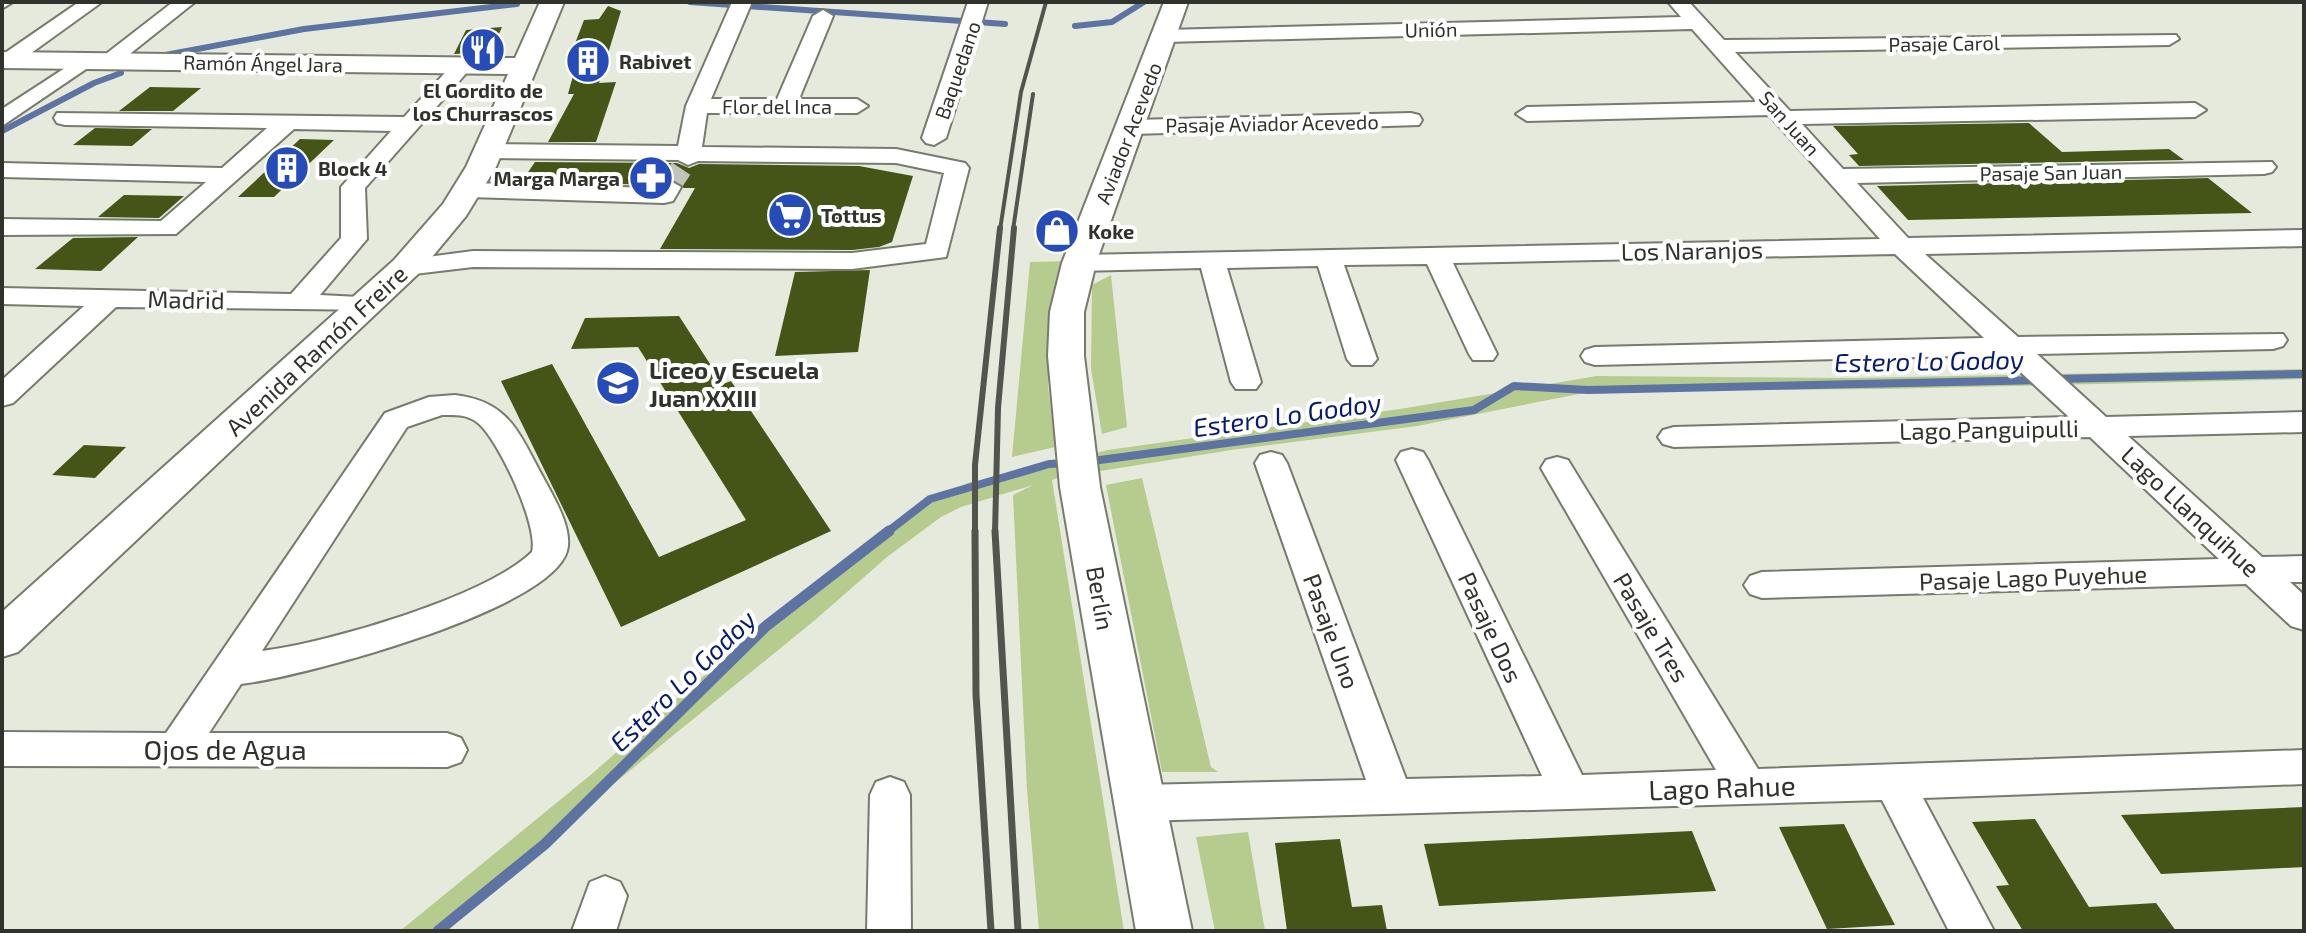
<svg xmlns="http://www.w3.org/2000/svg" width="2306" height="933" font-family="'Exo 2',sans-serif">
<rect width="100%" height="100%" fill="#e5eadc"/>
<path fill="#b6cb8e" d="M1069,261L1050,314L1048,386L1055,447L1012,457L1030,262Z
M1111,275L1127,427L1102,434L1091,369L1092,285Z
M2304,369V379L1881,389L1594,391L1417,426L1231,450L1057,478L1052,480L1124,931H1039L1027,790L1013,495L1033,485L961,507L941,517L887,557L815,620L611,786L446,931H400L593,773L691,686L842,565L919,507L968,483L1108,450L1400,409L1597,376L1852,378Z
M1142,478L1211,767L1218,772H1162L1106,485Z
M1248,832L1265,931H1215L1196,837Z"/>
<g fill="none" stroke-linecap="round" stroke-linejoin="round">
<path stroke="#5d73a2" stroke-width="6" d="M690,2L1005,24
M1075,26L1112,22L1144,2
M160,56L304,29L517,4
M2,131L94,83L121,73"/>
<path stroke="#5d73a2" stroke-width="8" d="M2054,379L2304,374
M1085,462L1474,410L1514,386L1588,390L2040,380
M886,533L930,499L1049,464L1070,463"/>
<path stroke="#5d73a2" stroke-width="11" d="M438,931L545,844L765,627L889,531"/>
</g>
<path fill="#445517" d="M608,6L621,11L599,83L616,82L596,142H548L574,94H568L579,54H571L584,20L599,19Z
M502,27L491,52L454,54L466,30Z
M150,87L201,88L173,111H119Z
M2029,123L2062,152L2169,149L2184,160L1859,166L1849,155L1858,154L1833,126Z
M95,128L152,129L132,146L73,145Z
M300,139L334,140L274,197H238Z
M535,162L677,163L689,168L699,164L859,166L913,176L892,242L879,247L852,250L660,249L695,188H684L668,177L654,185L522,181Z
M2208,178L2252,213L1908,220L1877,186Z
M124,195L184,196L159,218L98,217Z
M138,237L101,271L35,269L73,238Z
M870,270L858,352L775,356L795,272Z
M679,316L723,384L731,381L831,531L621,627L501,381L552,364L659,557L746,520L638,347L571,349L585,318Z
M84,445L126,447L95,478L52,475Z
M2304,807V867L2161,874L2121,815Z
M2035,819L2089,907L2156,903L2176,931H2023L1996,886L2009,885L1972,822Z
M1844,824L1865,867L1895,925L1827,929L1779,827Z
M1692,831L1716,891L1439,906L1424,844Z
M1340,839L1352,907L1382,905L1387,931H1287L1275,843Z"/>
<g fill="none" stroke-linecap="round" stroke-linejoin="round">
<path stroke="#c1c5b9" stroke-width="22" stroke-dasharray="22 11" stroke-linecap="butt" d="M669,187L688,158"/>
<g stroke="#767b6e" stroke-width="4">
<path id="minor" d="M2,2H13L3,8Z
M79,2H102L16,64L2,65V55Z
M173,2H195L116,65H102L99,61L102,57Z
M732,2H752L711,99H777L813,16L823,10L833,16L799,99H857L868,106L857,113H707L702,147L896,149L965,163L969,168L946,257L852,269L473,267L406,275L397,273L393,267L397,261L473,251L852,253L926,244L944,173L896,163L698,161L688,165L678,160L488,158L476,151L488,144L678,146L686,106Z
M968,2H988L946,138L934,145L926,143L922,138Z
M1668,2H1689L1724,40L2176,35L2179,39L2169,45L1735,52L1790,111L2195,103L2206,110L2195,117L1802,124L1843,169L2272,162L2276,167L2272,172L2264,174L1857,183L1908,238L2304,230V246L1925,254L2018,337L2283,334L2287,340L2283,346L2273,349L2037,354L2106,417L2304,412V432L2128,436L2262,557L2304,556V582H2290L2304,595V630L2291,626L2246,584L1762,598L1750,594L1744,585L1750,576L1762,572L2219,559L2090,437L1674,447L1663,444L1658,437L1663,430L1674,427L2069,417L2002,355L1595,365L1585,362L1581,356L1585,350L1595,347L1984,338L1895,254L1453,263L1497,354L1493,360H1473L1469,354L1427,264L1344,265L1377,359L1372,365H1352L1347,359L1318,266L1227,268L1261,382L1256,389H1236L1231,382L1201,268L1079,271L1070,269L1066,263L1070,257L1079,255L1880,239L1769,115L1527,121L1516,114L1527,107L1757,102L1692,29L1165,42L1155,36L1165,30L1681,17Z
M85,55L95,61L92,65L2,126V109Z
M462,60L473,66L469,70L365,188L367,239L320,295L379,298L383,304L379,310L116,307L13,403L2,406V380L84,306L2,304V288L291,294L341,238V187L391,131L294,129L176,234L2,235V219L161,221L206,182L2,177V163L222,168L267,128L65,125L57,123L54,118L57,113L404,117L455,62Z
M1411,113L1419,115L1422,120L1419,125L1133,134L1122,127L1133,120Z
M669,180L681,187L673,201L664,203L468,197L456,190L468,183L656,188L660,182Z
M455,395C504,401 516,426 537,466C548,488 574,526 567,551C550,611 302,677 241,684L209,733H447L461,738L467,750L461,762L447,767L2,766V732L166,733L385,413L429,397ZM442,415C455,415 467,414 478,423C498,439 539,526 532,552C486,597 327,643 262,651L407,427Z
M1412,449L1423,452L1428,460L1582,775L1716,770L1541,468L1546,460L1557,457L1568,460L1758,769L2304,750V784L1923,798L1994,931H1949L1882,800L1140,821L1125,816L1119,803L1125,790L1140,785L1366,780L1255,463L1260,455L1271,452L1282,455L1287,463L1406,779L1542,776L1396,460L1401,452Z
M890,777L904,782L910,795L911,931H867L870,795L876,782Z
M605,876L620,882L627,896L616,931H572L590,882Z"/>
</g>
<g stroke="#767b6e" stroke-width="4">
<path id="major" d="M540,2H564L496,167L466,216L418,274L18,652L2,657V612L394,260L443,204L466,167L508,74L2,68V52L515,58Z
M1164,2H1188L1096,263L1084,312V356L1100,487L1192,931H1136L1060,487L1048,356L1050,312L1062,263Z"/>
</g>
<use href="#minor" fill="#fff" fill-rule="evenodd"/>
<use href="#major" fill="#fff" fill-rule="evenodd"/>
<path stroke="#52554e" stroke-width="4" d="M1000,230L1021,92L1046,2
M1013,230L1033,94"/>
<path stroke="#52554e" stroke-width="6" d="M975,533V465L1000,228
M995,533L998,408L1014,228"/>
<path stroke="#52554e" stroke-width="7" d="M975,531L976,694L991,931
M995,531L1018,931"/>
</g>
<defs>
<g id="restaurant-disc" transform="scale(2.3)"><circle r="9.5" fill="#264cba" stroke="#fff"/><path d="M-5-6h1v4h1v-4h1v4h1v-4h1v5L-1.5 .5V6h-2V.5L-5-1ZM5-6V6H3V1.5H1.5Q1.5-4 5-6Z" fill="#fff"/></g>
<g id="building-disc" transform="scale(2.3)"><circle r="9.5" fill="#264cba" stroke="#fff"/><path d="M-4-6H4V6H1V3H-1V6H-4ZM-2.5-4.3h1.7v1.8h-1.7ZM.8-4.3h1.7v1.8H.8ZM-2.5-1h1.7V.8h-1.7ZM.8-1h1.7V.8H.8Z" fill="#fff"/></g>
<g id="pharmacy-disc" transform="scale(2.3)"><circle r="9.5" fill="#264cba" stroke="#fff"/><path d="M-2-6h4v4h4v4h-4v4h-4v-4h-4v-4h4Z" fill="#fff"/></g>
<g id="supermarket-disc" transform="scale(2.3)"><circle r="9.5" fill="#264cba" stroke="#fff"/><path d="M-6-5.5h2.5l.6 2H6L4.5 2H-2.5L-4.4-4H-6ZM-1.5 3.2a1.3 1.3 0 1 0 .1 0ZM3 3.2a1.3 1.3 0 1 0 .1 0Z" fill="#fff"/></g>
<g id="shop-disc" transform="scale(2.3)"><circle r="9.5" fill="#264cba" stroke="#fff"/><path d="M-5-2.5h2.3a2.7 3.5 0 0 1 5.4 0H5L5.5 6h-11ZM-1.5-2.5h3a1.5 2.3 0 0 0-3 0Z" fill="#fff"/></g>
<g id="school-disc" transform="scale(2.3)"><circle r="9.5" fill="#264cba" stroke="#fff"/><path d="M0-5L7-2L0 1L-7-2ZM-4 1L0 2.5L4 1V4Q0 6-4 4Z" fill="#fff"/></g>
</defs>
<g fill-rule="evenodd">
<use href="#restaurant-disc" x="483" y="50"/>
<use href="#building-disc" x="588" y="61"/>
<use href="#building-disc" x="287" y="168"/>
<use href="#pharmacy-disc" x="651" y="178"/>
<use href="#supermarket-disc" x="790" y="215"/>
<use href="#shop-disc" x="1057" y="231"/>
<use href="#school-disc" x="618" y="383"/>
</g>
<g text-anchor="middle" dominant-baseline="central" stroke-width="8" stroke-linejoin="round" paint-order="stroke">
<g font-size="20" fill="#30322c" stroke="#fff">
<text transform="translate(1431 29) rotate(-1)">Unión</text>
<text transform="translate(1944 43) rotate(-1)">Pasaje Carol</text>
<text transform="translate(263 63) rotate(1)">Ramón Ángel Jara</text>
<text transform="translate(957 70) rotate(-71)">Baquedano</text>
<text x="777" y="106">Flor del Inca</text>
<text transform="translate(1272 123) rotate(-1)">Pasaje Aviador Acevedo</text>
<text transform="translate(1790 123) rotate(48)">San Juan</text>
<text transform="translate(1128 133) rotate(-69)">Aviador Acevedo</text>
<text transform="translate(2051 172) rotate(-1)">Pasaje San Juan</text>
</g>
<g font-size="20" font-weight="bold" fill="#30322c" stroke="#fff" text-anchor="start">
<text x="619" y="61">Rabivet</text>
<text x="483" y="90" text-anchor="middle">El Gordito de<tspan x="483" dy="23">los Churrascos</tspan></text>
<text x="318" y="168">Block 4</text>
<text x="620" y="178" text-anchor="end">Marga Marga</text>
<text x="821" y="215">Tottus</text>
<text x="1088" y="231">Koke</text>
</g>
<g font-size="24" fill="#30322c" stroke="#fff">
<text transform="translate(1692 250) rotate(-1)">Los Naranjos</text>
<text transform="translate(186 299) rotate(1)">Madrid</text>
<text transform="translate(316 350) rotate(-43)">Avenida Ramón Freire</text>
<text transform="translate(1989 429) rotate(-1)">Lago Panguipulli</text>
<text transform="translate(2191 511) rotate(43)">Lago Llanquihue</text>
<text transform="translate(2033 577) rotate(-2)">Pasaje Lago Puyehue</text>
<text transform="translate(1101 598) rotate(80)">Berlín</text>
<text transform="translate(1491 627) rotate(65)">Pasaje Dos</text>
<text transform="translate(1652 627) rotate(59)">Pasaje Tres</text>
<text transform="translate(1332 631) rotate(70)">Pasaje Uno</text>
</g>
<g font-size="24" font-weight="bold" fill="#30322c" stroke="#fff" text-anchor="start">
<text x="649" y="369">Liceo y Escuela<tspan x="649" dy="28">Juan XXIII</tspan></text>
</g>
<g font-size="26" font-style="italic" fill="#071c6c" stroke="#fff">
<text transform="translate(1929 360) rotate(-1)">Estero Lo Godoy</text>
<text transform="translate(1287 414) rotate(-8)">Estero Lo Godoy</text>
<text transform="translate(682 680) rotate(-44)">Estero Lo Godoy</text>
</g>
<g font-size="28" fill="#30322c" stroke="#fff">
<text x="225" y="749">Ojos de Agua</text>
<text transform="translate(1722 787) rotate(-2)">Lago Rahue</text>
</g>
</g>
<rect width="2306" height="933" fill="none" stroke="#30322c" stroke-width="8"/>
</svg>
